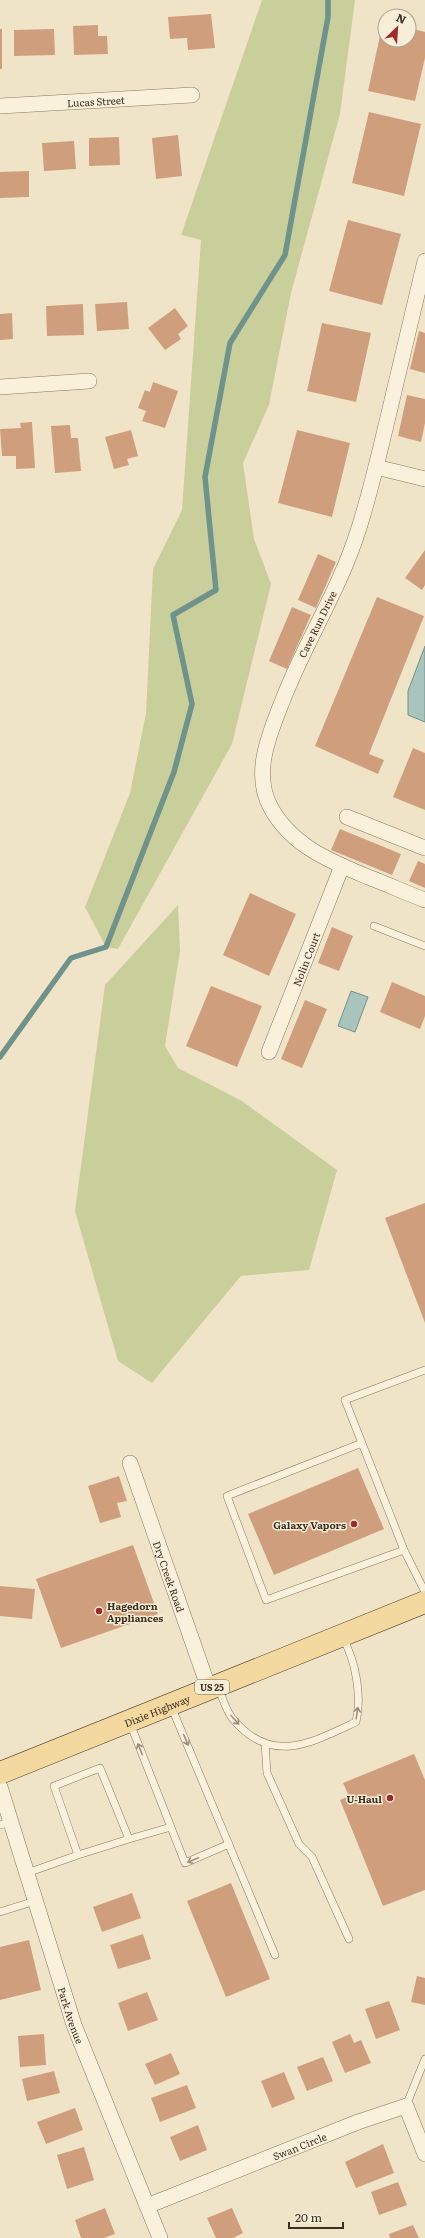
<svg xmlns="http://www.w3.org/2000/svg" width="425" height="2238" font-family="Literata,serif">
<rect width="100%" height="100%" fill="#f0e4c8"/>
<path fill="#c9cf9b" d="M262,0H355L340,114L291,293L269,405L243,463L254,539L271,584L232,744L118,949L106,947L85,907L130,793L146,713L153,569L182,510L201,240L181,235Z
M178,905L180,951L165,1046L178,1068L242,1101L337,1170L309,1270L241,1276L152,1383L118,1361L75,1211L105,985Z"/>
<path fill="#a9c4bc" stroke="#6f938a" d="M425,646V722L408,715V691Z
M351,991L368,997L355,1032L338,1026Z"/>
<g fill="none" stroke-linecap="round" stroke-linejoin="round">
<path stroke="#6f938a" stroke-width="5.5" d="M0,1057L71,958L106,947L174,772L192,704L173,615L216,590L205,477L230,343L285,255L328,17V0"/>
</g>
<path fill="#cf9f7d" d="M211,14L215,48L188,50L187,38L170,39L168,17Z
M383,22L385,23V40H409V28L425,32V58L415,101L368,91Z
M98,25V36H107L108,54L74,55L73,26Z
M0,29H2V69H0Z
M54,29L55,55L14,56V30Z
M369,112L421,124L404,196L352,183Z
M178,135L182,176L156,179L152,138Z
M119,137L120,165L89,166V138Z
M74,141L76,169L44,171L42,143Z
M29,171V197L0,198V172Z
M348,220L401,234L382,305L329,291Z
M127,302L129,329L97,331L95,304Z
M83,304L84,335L47,336L46,306Z
M175,308L188,326L178,334L181,339L165,350L148,328Z
M12,313L13,339L0,340V314Z
M322,323L371,333L356,402L307,391Z
M419,331L425,333V373L410,369Z
M153,382L178,391L165,428L142,421L146,411L138,408L145,390L150,392Z
M407,395L425,399V423L421,442L398,436Z
M32,422L35,468L16,469V456H2L0,429L21,428L20,423Z
M70,425L71,438H78L81,471L55,473L51,426Z
M131,430L138,456L127,459L129,465L114,469L105,437Z
M297,430L350,443L332,517L278,503Z
M425,550V585L422,590L405,578Z
M318,554L336,562L316,608L298,600Z
M377,597L424,616L369,754L384,760L378,774L315,746Z
M292,607L311,615L287,669L269,661Z
M413,748L425,753V810L393,797Z
M340,829L401,854L392,875L331,850Z
M418,861L425,864V888L409,881Z
M250,893L296,914L269,976L223,955Z
M332,927L353,936L339,971L318,963Z
M392,982L425,996V1016L420,1029L380,1012Z
M211,986L262,1006L237,1067L186,1046Z
M305,1000L327,1009L302,1068L281,1059Z
M425,1203V1323L385,1218Z
M358,1468L384,1529L274,1575L248,1514Z
M119,1476L127,1501L117,1503L121,1517L100,1523L88,1486Z
M133,1545L158,1614L61,1648L36,1579Z
M0,1586L35,1589L32,1619L0,1616Z
M414,1754L425,1780V1890L383,1906L340,1800L349,1796L343,1783Z
M231,1883L270,1979L226,1997L187,1901Z
M132,1893L141,1918L102,1932L93,1907Z
M143,1934L151,1959L118,1969L110,1945Z
M29,1940L41,1990L0,2000V1947Z
M417,1976L425,1978V2005L411,2002Z
M147,1992L158,2020L128,2031L118,2003Z
M389,2001L400,2030L376,2039L365,2009Z
M44,2034L46,2065L20,2067L18,2036Z
M350,2034L354,2043L361,2040L371,2063L345,2073L332,2042Z
M171,2053L180,2074L155,2085L145,2064Z
M323,2057L333,2081L307,2091L297,2067Z
M54,2071L60,2093L27,2101L22,2079Z
M284,2072L295,2099L272,2108L261,2081Z
M187,2085L196,2108L160,2122L151,2098Z
M75,2108L83,2130L46,2144L37,2122Z
M198,2125L207,2150L180,2161L170,2137Z
M383,2144L394,2173L356,2188L345,2162Z
M84,2147L94,2180L67,2189L57,2155Z
M398,2182L407,2205L379,2215L371,2192Z
M105,2208L115,2234L104,2238H81L75,2220Z
M232,2208L243,2233L233,2238H216L207,2218Z
M413,2225L419,2238H390L389,2234Z"/>
<g fill="none" stroke-linecap="round" stroke-linejoin="round">
<g stroke="#8d765c" stroke-width="8">
<path id="lane" d="M374,926L425,946
M362,1443L227,1496L266,1600L404,1550L345,1400L425,1370
M404,1550L425,1592
M218,1687C222,1697 226,1710 232,1718C271,1766 311,1743 356,1722C362,1697 356,1660 342,1637
M171,1706L275,1955
M130,1723L185,1863L229,1844
M265,1743L267,1773L299,1844L312,1857L349,1939
M0,1825L11,1822
M78,1855L129,1839
M27,1873L78,1855L54,1786L100,1768L129,1839L171,1827
M0,1912L35,1901
M406,2106L425,2059"/>
</g>
<g stroke="#8d765c" stroke-width="16">
<g id="street">
<path id="s1" d="M0,106L192,95"/>
<path d="M425,261C413,313 400,365 388,417C379,455 370,494 358,531C339,591 304,644 282,702C269,735 252,774 271,808C292,846 330,861 368,877C387,884 406,893 425,900"/>
<path d="M0,387L89,381"/>
<path d="M376,467L425,479"/>
<path d="M347,817L425,848"/>
<path id="s2" d="M269,1052L342,866"/>
<path id="s3" d="M130,1463L209,1689"/>
<path id="s4" d="M0,1787L74,2025L160,2238"/>
<path id="s5" d="M147,2206L358,2122L406,2106L425,2154"/>
</g>
</g>
<g stroke="#5b4430" stroke-width="23">
<g id="primary">
<path id="s6" d="M0,1773L425,1602"/>
</g>
</g>
<use href="#lane" stroke="#faf1dc" stroke-width="7"/>
<use href="#street" stroke="#faf1dc" stroke-width="15"/>
<use href="#primary" stroke="#f3d9a0" stroke-width="22"/>
</g>
<defs><path id="oneway-shaft" d="M-6 0H5M1.5-3L5.5 0L1.5 3" fill="none" stroke-width="1.6" stroke-linecap="round" stroke-linejoin="round"/></defs>
<g stroke="#9c907e">
<use href="#oneway-shaft" transform="translate(357 1713) rotate(-82)"/>
<use href="#oneway-shaft" transform="translate(235 1720) rotate(48)"/>
<use href="#oneway-shaft" transform="translate(186 1740) rotate(67)"/>
<use href="#oneway-shaft" transform="translate(140 1749) rotate(-112)"/>
<use href="#oneway-shaft" transform="translate(193 1860) rotate(157)"/>
</g>
<g fill="#9e2a2b" stroke="#f7eed8" stroke-width="1.5">
<circle cx="354" cy="1524" r="4"/>
<circle cx="99" cy="1611" r="4"/>
<circle cx="390" cy="1798" r="4"/>
</g>
<g text-anchor="middle" dominant-baseline="central" stroke-width="3" stroke-linejoin="round" paint-order="stroke">
<rect fill="#f7eed8" stroke="#756857" stroke-width="1" x="195" y="1680" width="34" height="14" rx="3"/>
<g font-size="9" font-weight="bold" fill="#3d2e20">
<text x="212" y="1687">US 25</text>
</g>
<g font-size="10" fill="#3d2e20" stroke="#f7eed8">
<text stroke="none"><textPath href="#s1" startOffset="96">Lucas Street</textPath></text>
<text transform="translate(317 624) rotate(-64)">Cave Run Drive</text>
<text stroke="none"><textPath href="#s2" startOffset="100">Nolin Court</textPath></text>
<text stroke="none"><textPath href="#s3" startOffset="120">Dry Creek Road</textPath></text>
<text stroke="none"><textPath href="#s6" startOffset="169">Dixie Highway</textPath></text>
<text stroke="none"><textPath href="#s4" startOffset="239">Park Avenue</textPath></text>
<text stroke="none"><textPath href="#s5" startOffset="164">Swan Circle</textPath></text>
</g>
<g font-size="10" font-weight="bold" fill="#3d2e20" stroke="#f7eed8" text-anchor="end">
<text x="346" y="1524">Galaxy Vapors</text>
<text x="107" y="1605" text-anchor="start">Hagedorn<tspan x="107" dy="12">Appliances</tspan></text>
<text x="382" y="1798">U-Haul</text>
</g>
</g>
<g transform="translate(397 28) rotate(25)"><circle r="19" fill="#f7eed8" stroke="#ada18e"/>
<path d="M0-3L7 15L0 10L-7 15Z" fill="#9e2a2b"/>
<text y="-6" font-size="11" font-weight="bold" text-anchor="middle" fill="#3d2e20">N</text>
</g>
<path d="M289 2222v6h54v-6" fill="none" stroke="#3d2e20" stroke-width="2"/>
<text x="295" y="2222" font-size="12" fill="#3d2e20" stroke="#f7eed8" stroke-width="3" paint-order="stroke">20 m</text>
</svg>
